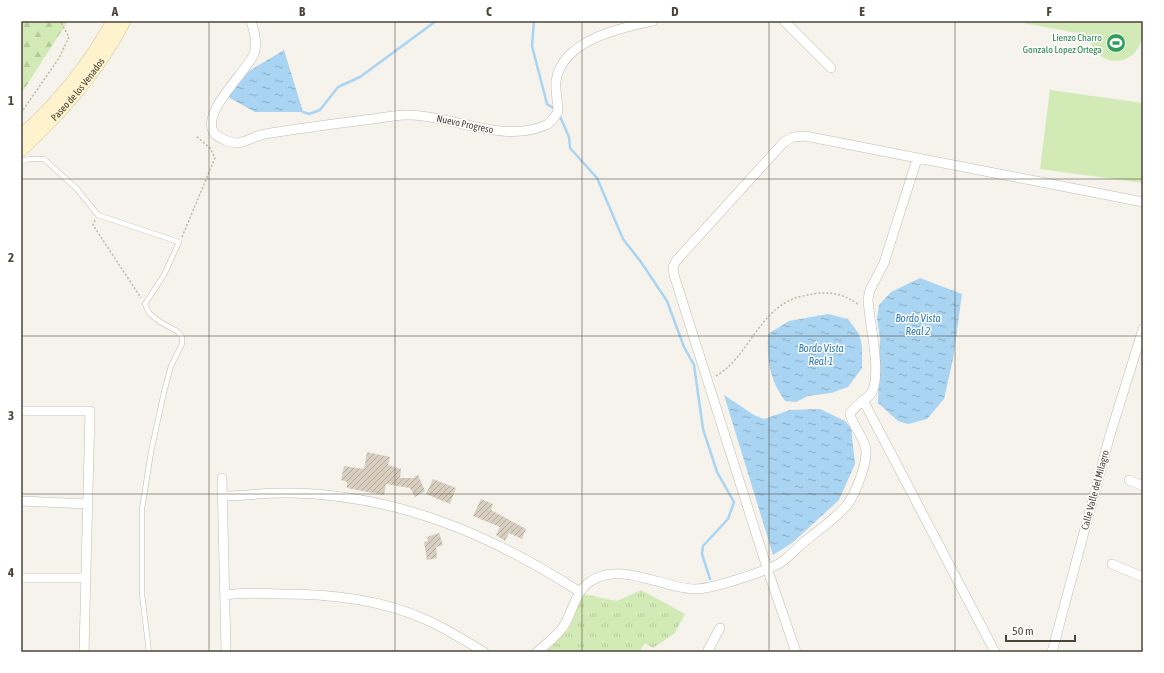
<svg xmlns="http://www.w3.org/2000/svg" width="1164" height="673" font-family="'Asap Condensed',sans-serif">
<defs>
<pattern id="grass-tufts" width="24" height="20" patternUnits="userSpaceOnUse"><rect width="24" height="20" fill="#d2eab5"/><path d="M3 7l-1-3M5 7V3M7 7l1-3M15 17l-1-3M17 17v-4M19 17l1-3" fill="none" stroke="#b6ca9c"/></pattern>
<pattern id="forest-firs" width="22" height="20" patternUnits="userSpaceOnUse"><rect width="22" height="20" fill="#d2eab5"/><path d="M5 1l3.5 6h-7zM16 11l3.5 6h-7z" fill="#b6ca9c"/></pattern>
<pattern id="water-ripples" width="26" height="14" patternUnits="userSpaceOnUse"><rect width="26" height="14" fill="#a9d4f2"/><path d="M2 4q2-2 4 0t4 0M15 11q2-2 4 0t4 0" fill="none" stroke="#8caec5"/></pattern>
<pattern id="building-hatch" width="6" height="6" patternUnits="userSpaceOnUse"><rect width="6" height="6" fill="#d8cfc1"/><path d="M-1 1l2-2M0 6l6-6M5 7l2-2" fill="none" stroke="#b1aa9e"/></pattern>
</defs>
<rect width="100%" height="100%" fill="#f6f3ec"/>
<path fill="url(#grass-tufts)" d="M641,590L685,614L675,633L653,648L645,643L639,652H541L568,630L582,594L617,601Z"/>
<path fill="url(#forest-firs)" d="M21,21H68L21,94Z"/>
<path fill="#d2eab5" d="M1012,21H1141C1151,66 1097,76 1088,35Z
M1050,90L1143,103V183L1040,169Z"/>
<path fill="url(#water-ripples)" d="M284,50L303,112H255L228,97L249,71Z
M920,278L962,294L953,359L944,399L927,419L908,424L898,421L878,403L880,338L877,319L879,305L891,292Z
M828,314L848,319L859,334L862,346V368L848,387L831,393L808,396L796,402L785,401C769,379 767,360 768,334L789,321Z
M724,395L754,415L764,419L790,410L820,409L845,421L851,428L855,464L839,500L792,543L773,555Z"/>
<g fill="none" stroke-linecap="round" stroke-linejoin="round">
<path stroke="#a9d4f2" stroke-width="2.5" d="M534,21L532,46L547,104L556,110
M303,112L309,114L320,110L338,87L360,77L436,21
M559,114L569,137L570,148L597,178L623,239L641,262L667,301L684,347L694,365L703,429L717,472L734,502L728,519L703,546L702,554L710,579"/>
</g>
<path fill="url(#building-hatch)" d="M367,452L390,457L388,465L401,469L400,478H413L418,475L425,491L415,497L410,488L386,484L384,495L347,488V482L341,480L344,466L364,469Z
M433,479L456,488L450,504L426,494Z
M481,499L493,504L491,510L526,529L522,539L509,533L505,541L496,535L500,527L473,516Z
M439,533L443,545L436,547L437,558L427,560L424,542L428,541L427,537Z"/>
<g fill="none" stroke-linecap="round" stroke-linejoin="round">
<g stroke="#c2bbae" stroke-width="5.5">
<path id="lane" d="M23,161L29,159H44L77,189L98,215L179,242L164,275L145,304L149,313L160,322L177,331L182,337V344L171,366L164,392L151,452L142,509V594L149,652"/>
</g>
<g stroke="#c2bbae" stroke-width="10">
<path id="street" d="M251,21C254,30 258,44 254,54C247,71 198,115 215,134C219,138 230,143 237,143C247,142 256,135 265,134C308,127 351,122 394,116C443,109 499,146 546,125C551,123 555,116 558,112C558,102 555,90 556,81C562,40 620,28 653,21
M784,21L831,68
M863,400L995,652
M21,411H90L84,652
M222,478L226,652
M1129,480L1143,486
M222,496C245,496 269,492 291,493C398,495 492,535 580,592
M21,501L88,504
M1112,564L1143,577
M21,578H86
M225,595C244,592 262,593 280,594C330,594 382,599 429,621C448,630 466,641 484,652
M537,652C547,643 558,636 565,624C573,610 576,590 591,581C620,561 663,588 694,589C709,590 767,571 780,563C789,557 797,548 805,541C819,530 835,519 847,505C855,495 865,468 866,455C867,439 853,428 850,414C855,405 867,400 872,392C882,373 869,322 868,299L870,290L884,263L917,159
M707,652L720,628
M796,652L767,568L674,275L673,267L676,261L784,142L793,137L805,136L1143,202
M1052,652L1110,435L1143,329"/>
</g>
<g stroke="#d6c79b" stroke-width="14">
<g id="secondary">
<path d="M21,136C58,103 89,65 113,21"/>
<path id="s1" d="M21,150C62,111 98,72 124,21"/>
</g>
</g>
<path stroke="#c4b79f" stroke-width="1.5" stroke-dasharray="2 2" stroke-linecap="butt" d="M21,113L59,58L69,37L61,23L52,21
M95,220L93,225L141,298
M182,237L215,158L210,148L196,136
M716,376C748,357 758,312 795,298C801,296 808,295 813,294C831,291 844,294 859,305"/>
<use href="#lane" stroke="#fff" stroke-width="4.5"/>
<use href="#street" stroke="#fff" stroke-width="9"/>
<use href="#secondary" stroke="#fff3cd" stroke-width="13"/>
</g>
<path fill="none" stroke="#4b4439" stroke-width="1" stroke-opacity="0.55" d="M209,21V652M395,21V652M582,21V652M769,21V652M955,21V652M21,179H1143M21,336H1143M21,494H1143"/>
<defs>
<g id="stadium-disc" transform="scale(1)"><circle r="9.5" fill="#2e9e5b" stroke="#fff"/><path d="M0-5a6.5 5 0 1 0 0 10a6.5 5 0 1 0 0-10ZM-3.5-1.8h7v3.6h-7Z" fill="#fff"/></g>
</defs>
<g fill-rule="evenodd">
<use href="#stadium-disc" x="1116" y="43"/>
</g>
<g text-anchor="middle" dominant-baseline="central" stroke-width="3" stroke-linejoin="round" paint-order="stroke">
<g font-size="10" fill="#27864d" stroke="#fff" text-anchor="end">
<text x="1102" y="37">Lienzo Charro<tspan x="1102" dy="12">Gonzalo Lopez Ortega</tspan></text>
</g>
<g font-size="10" fill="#4b4439" stroke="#fff">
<text stroke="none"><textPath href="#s1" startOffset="83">Paseo de los Venados</textPath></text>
<text transform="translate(465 124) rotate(12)">Nuevo Progreso</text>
<text transform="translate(1095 490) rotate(-75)">Calle Valle del Milagro</text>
</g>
<g font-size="11" font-style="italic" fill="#2e7ab2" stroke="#fff">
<text x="918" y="318">Bordo Vista<tspan x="918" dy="13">Real 2</tspan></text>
<text x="821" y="348">Bordo Vista<tspan x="821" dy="13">Real 1</tspan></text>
</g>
</g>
<rect width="1164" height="673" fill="none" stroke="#ffffff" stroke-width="44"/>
<path d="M1006 635v6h69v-6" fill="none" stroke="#4b4439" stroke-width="2"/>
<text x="1012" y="635" font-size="12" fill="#4b4439" stroke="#ffffff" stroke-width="3" paint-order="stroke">50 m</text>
<rect x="22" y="22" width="1120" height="629" fill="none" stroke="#4b4439" stroke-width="1.5"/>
<g font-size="13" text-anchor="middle" font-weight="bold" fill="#4b4439">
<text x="115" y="16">A</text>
<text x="302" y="16">B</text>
<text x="489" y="16">C</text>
<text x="675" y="16">D</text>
<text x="862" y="16">E</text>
<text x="1049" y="16">F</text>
<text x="11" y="105">1</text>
<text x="11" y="262">2</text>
<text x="11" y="420">3</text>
<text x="11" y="577">4</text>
</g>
</svg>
